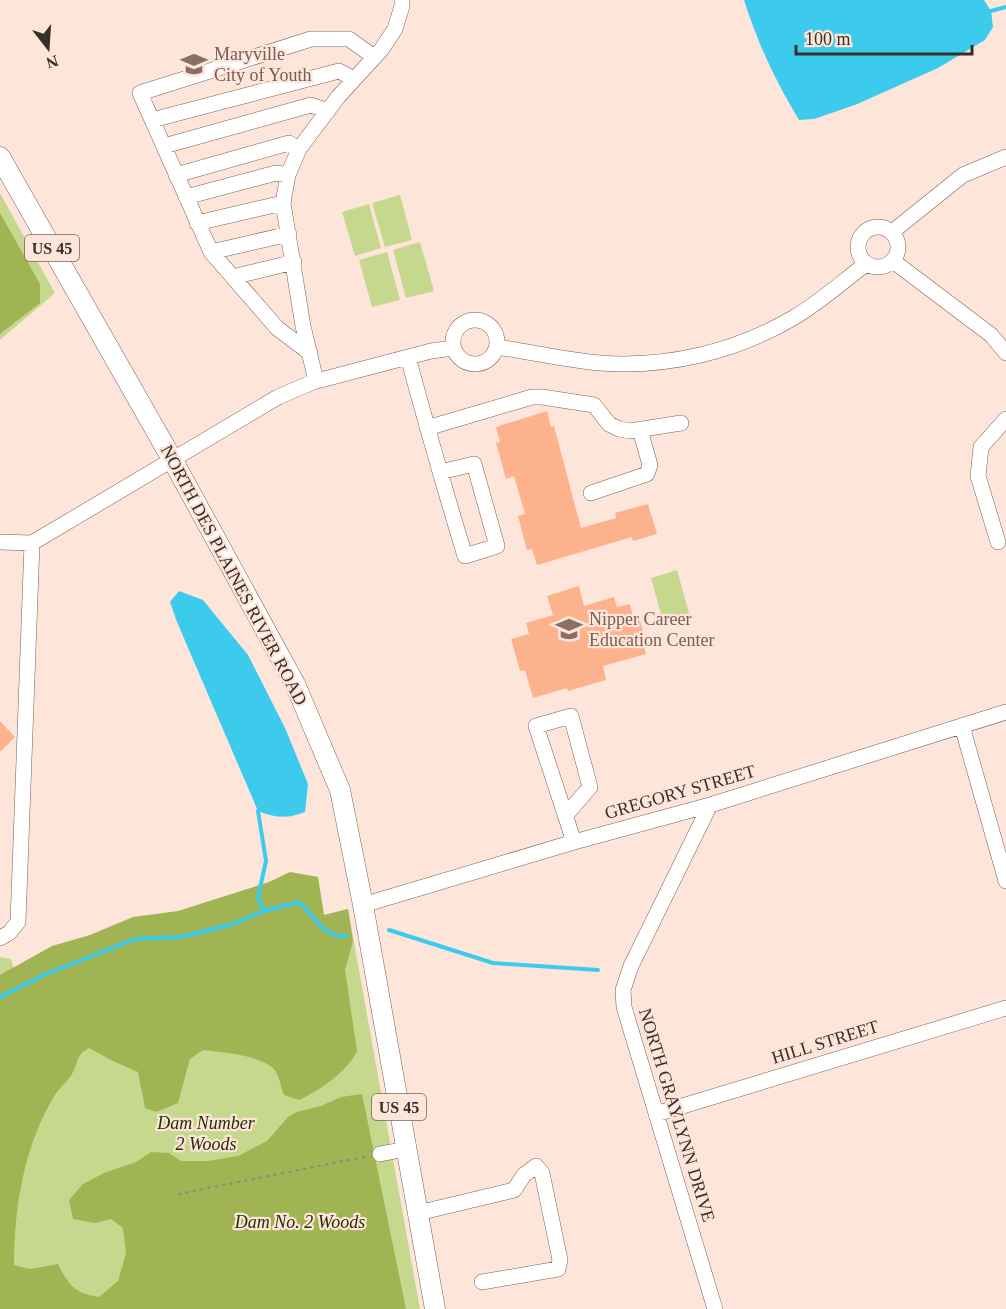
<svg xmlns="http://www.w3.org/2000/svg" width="1006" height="1309" font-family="'Times New Roman',serif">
<rect width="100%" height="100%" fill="#fee5d9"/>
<path fill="#c6d88e" d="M0,193L55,293L0,340Z
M400,195L412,240L385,247L372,203Z
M369,204L381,248L355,256L342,212Z
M420,242L434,291L406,298L393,250Z
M387,252L400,300L372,307L359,260Z
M677,570L689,613L663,621L651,578Z
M348,909L420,1309H0V957L11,959L24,1002Z"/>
<path fill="#a0b454" d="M0,213L40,284V303L0,334Z
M290,872L318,877L324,915L348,909L353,941L345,970L357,1051C348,1071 319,1091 299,1100L284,1095C281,1087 279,1074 273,1068C259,1055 221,1052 203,1050L190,1059L178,1103L156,1112L145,1108L138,1072L111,1060L89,1048C75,1056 79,1062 72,1074C67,1082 59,1088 55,1095C24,1145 14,1208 14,1265L30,1269L58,1264C69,1286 75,1293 99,1297L118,1281L126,1253L123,1228L111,1219L95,1223L73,1219L69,1200L83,1184L104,1173L136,1162L151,1152L169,1153L181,1161H208L238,1156L267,1141L288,1117L297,1112L321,1106L341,1097L362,1094L406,1309H0V975L52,946L90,935L133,917L178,911L269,882Z"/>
<path fill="#3ccbec" d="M744,0H984L991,11L993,27L985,40L938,68L855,105L814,119L799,120C775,80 758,44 744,0Z
M179,591L203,600L248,655L285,728L308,784L305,812C288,819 275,818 258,811L177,622L170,602Z"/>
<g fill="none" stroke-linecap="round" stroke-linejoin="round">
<path stroke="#3ccbec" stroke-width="4" d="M991,11L1006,7
M258,811L266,861L258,897L264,911
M389,930L493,963L598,970
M0,997L46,974L135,939L181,937L233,924L264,911L299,902C316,917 321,937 347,936"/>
</g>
<path fill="#fdb28e" d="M547,411L551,427L554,426L581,528L616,518L615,513L648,504L657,534L633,541L632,537L537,565L532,549L527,550L518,516L525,514L514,476L506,479L496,443L500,442L496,427Z
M579,586L584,606L614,597L617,607L630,604L633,616L638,614L644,635L641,636L646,654L603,666L606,680L568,691L567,688L533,698L525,670L520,671L511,639L529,634L526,623L553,615L547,596Z
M0,721L15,737L0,752Z"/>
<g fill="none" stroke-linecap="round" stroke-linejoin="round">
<g stroke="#766156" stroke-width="16">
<path id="minor" d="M152,120L339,71L354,79
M164,146L311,105L328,111
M176,175L289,143L299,149
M186,197L276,173L288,175
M197,223L283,203
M858 247a20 20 0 1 1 40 0a20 20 0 1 1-40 0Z
M892,232L963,175L1006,157
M211,252L289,234
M893,261L991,335L1006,353
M233,277L294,262
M453 342a22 22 0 1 1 44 0a22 22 0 1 1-44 0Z
M497,347C531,352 566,360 600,363C667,368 735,352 793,318C819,303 842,282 866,264
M310,353L277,328L211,252L140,93L311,39H349L374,57
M408,357C426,424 445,490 465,556L497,546L474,464L440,472
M316,381L303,326L283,203L288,175L299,149L338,97L381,50L395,29L402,6V0
M427,428L532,397H542L594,405L609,424L619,429L630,431L681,423
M591,493L647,474L650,465L640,430
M0,542L32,543L278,397L313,382L431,351L454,348
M998,542L978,476L981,447L1006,419
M962,726L1006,881
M710,805L631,966L623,990L624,1007L715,1309
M565,816L590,787L571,716L536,726L574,842
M363,905L574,842L710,805L1006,712
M0,938L9,933L18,922L32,543
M656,1114L1006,1008
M380,1154L406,1149
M418,1213L514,1190L524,1175L536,1166L542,1173L560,1260L558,1269L482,1282"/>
</g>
<g stroke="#766156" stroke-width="21">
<path id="major" d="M0,157L172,459L295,684L340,790L363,905L435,1309"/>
</g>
<path stroke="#95857c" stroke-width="2" stroke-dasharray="3 4.5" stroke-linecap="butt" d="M178,1194L369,1156"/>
<use href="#minor" stroke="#fff" stroke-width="15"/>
<use href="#major" stroke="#fff" stroke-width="20"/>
</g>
<defs>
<g id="school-bare" transform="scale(2.07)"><path d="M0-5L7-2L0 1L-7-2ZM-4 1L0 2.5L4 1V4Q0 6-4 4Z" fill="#8d6e63" stroke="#fee5d9" stroke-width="2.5" paint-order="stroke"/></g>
</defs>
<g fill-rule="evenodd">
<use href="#school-bare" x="194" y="64"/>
<use href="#school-bare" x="569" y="629"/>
</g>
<g text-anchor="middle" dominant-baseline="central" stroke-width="4.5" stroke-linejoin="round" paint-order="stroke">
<g fill="#fee5d9" stroke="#73665e" stroke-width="1.5">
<rect x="25" y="235" width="54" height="26" rx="4.5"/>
<rect x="372" y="1094" width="54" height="26" rx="4.5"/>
</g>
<g font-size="16" font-weight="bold" fill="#382f2a">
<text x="52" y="248">US 45</text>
<text x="399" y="1107">US 45</text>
</g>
<g font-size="18" fill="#785e54" stroke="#fee5d9" text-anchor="start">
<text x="214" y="54">Maryville<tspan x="214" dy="21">City of Youth</tspan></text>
<text x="589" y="619">Nipper Career<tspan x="589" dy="21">Education Center</tspan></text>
</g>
<g font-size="18" fill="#382f2a" stroke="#fee5d9">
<text transform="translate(234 575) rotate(62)">NORTH DES PLAINES RIVER ROAD</text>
<text transform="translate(680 792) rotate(-16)">GREGORY STREET</text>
<text transform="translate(825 1042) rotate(-17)">HILL STREET</text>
<text transform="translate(677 1115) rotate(73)">NORTH GRAYLYNN DRIVE</text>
</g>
<g font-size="18" font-style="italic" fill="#272f05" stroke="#fee5d9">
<text x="206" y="1123">Dam Number<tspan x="206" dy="21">2 Woods</tspan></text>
<text x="300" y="1222">Dam No. 2 Woods</text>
</g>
</g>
<g transform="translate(48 48) rotate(163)" stroke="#fee5d9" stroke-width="4.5" paint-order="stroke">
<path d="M0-4.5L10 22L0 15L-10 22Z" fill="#382f2a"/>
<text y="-9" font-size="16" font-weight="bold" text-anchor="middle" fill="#382f2a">N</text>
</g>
<path d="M796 45v9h176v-9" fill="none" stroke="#382f2a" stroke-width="3"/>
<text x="805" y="45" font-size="18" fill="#382f2a" stroke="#fee5d9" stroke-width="4.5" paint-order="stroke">100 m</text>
</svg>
